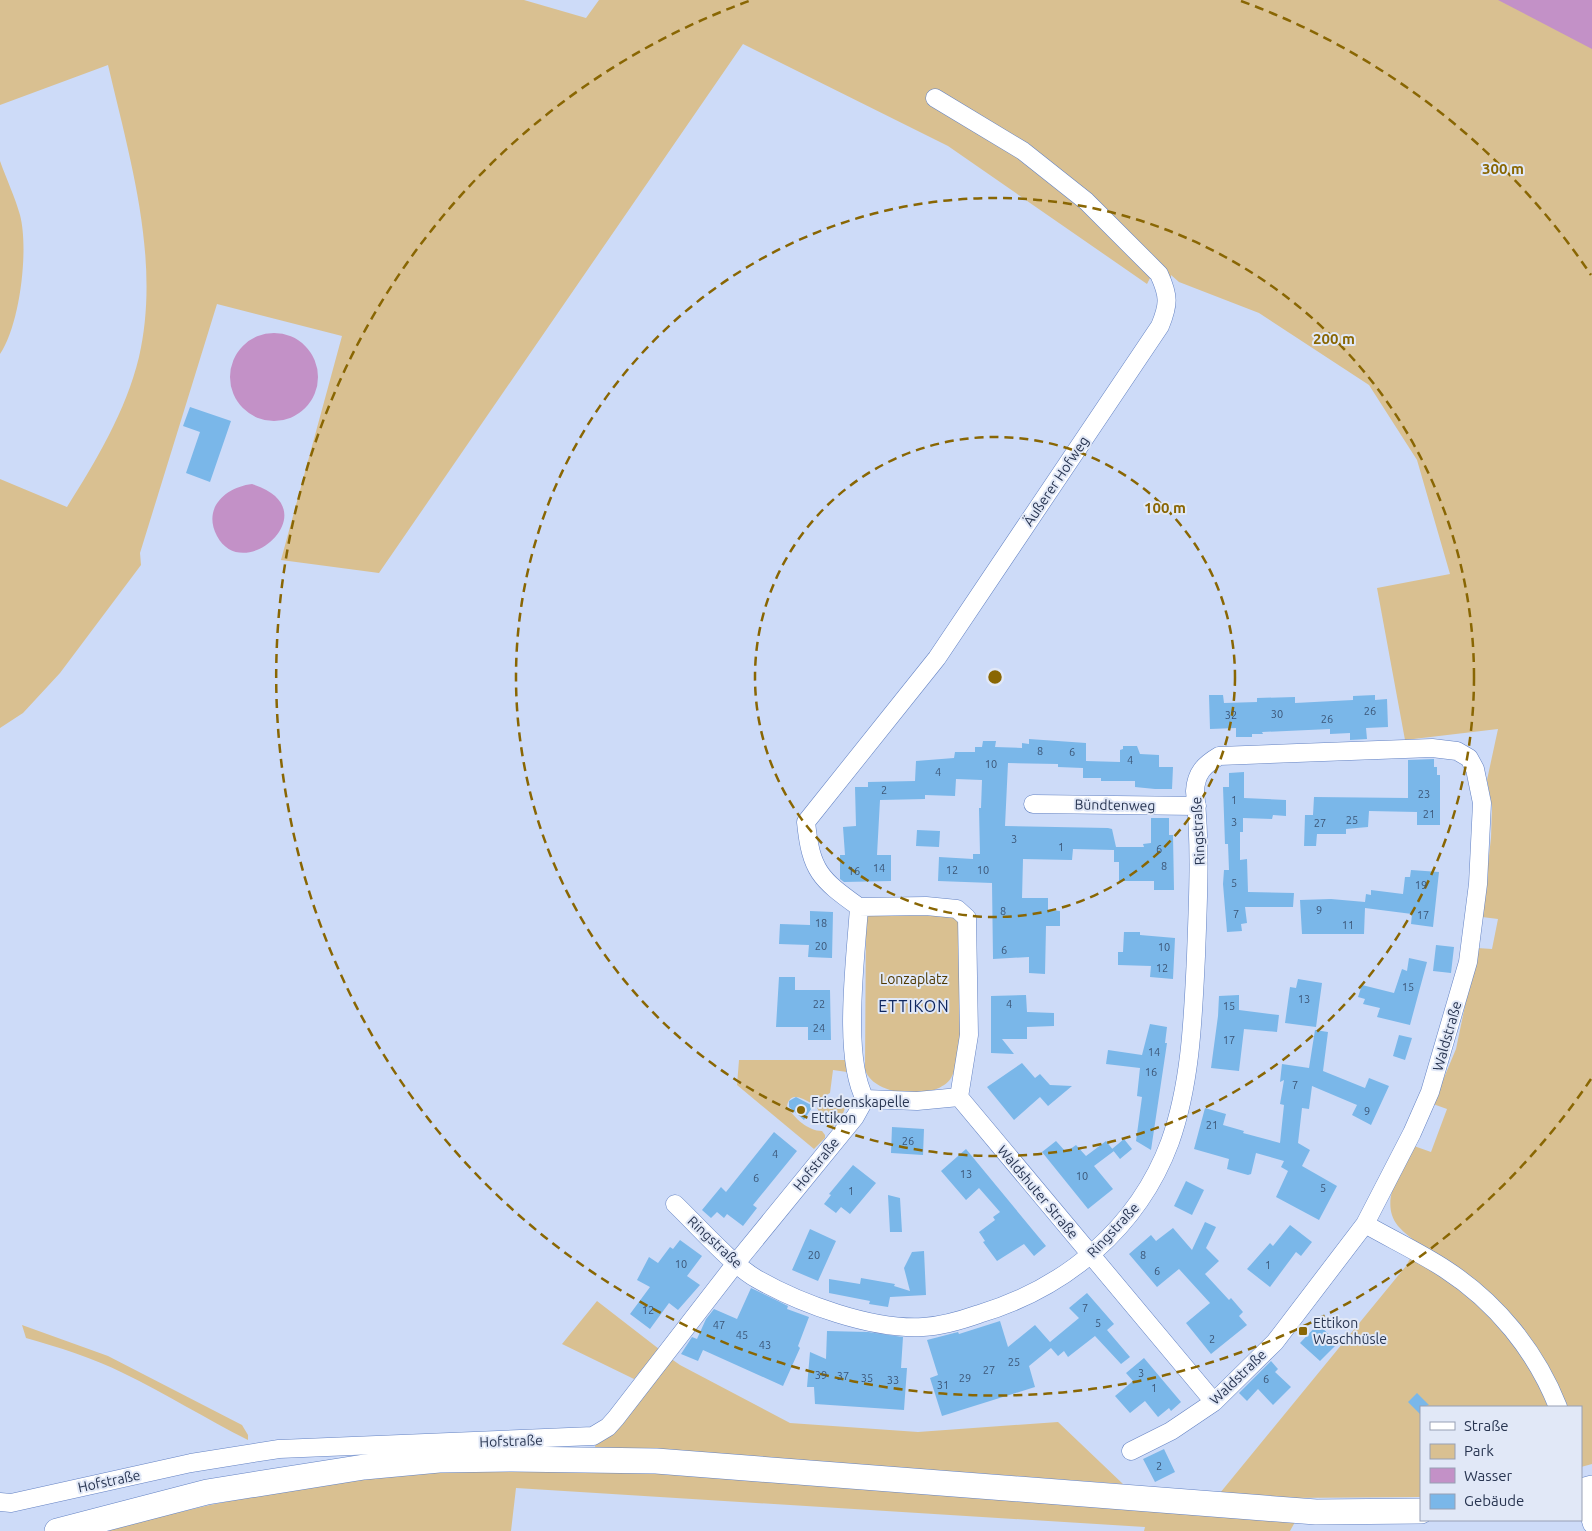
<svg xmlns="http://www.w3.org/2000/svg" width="1592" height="1531" font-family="Ubuntu,sans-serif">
<rect width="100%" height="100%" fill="#cddbf8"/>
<path fill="#d9c091" d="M0,0H524L586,18L599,0H1592V1464L1581,1467V1407H1421V1497L1280,1498L1220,1493L1406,1266L1418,1244C1412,1238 1404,1233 1398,1226C1378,1201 1402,1169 1414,1146L1431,1152L1447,1109L1433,1104L1456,1049L1477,948L1492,949L1498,919L1482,917L1491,838L1492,807L1487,780L1498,729L1405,740L1377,588L1450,574L1417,460L1369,385L1259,313L1179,282L1171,275V280L1152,274L1147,284L948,146L743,44L379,573L281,560L342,336L217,304L140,553L141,565L60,673L23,713L0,728V479L67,507C96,461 126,411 139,357C161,261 130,159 108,65L0,105Z
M0,161C6,178 15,197 20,215C29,249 20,325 0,354Z
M952,913L960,918C960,952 967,1053 951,1078C943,1091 917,1096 902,1093C887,1090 871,1085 865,1070L866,917L870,914Z
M739,1060H846L847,1072L833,1070L830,1093L811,1103C802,1098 790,1091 787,1106C794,1118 808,1131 822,1131L825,1135V1138L814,1149L737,1085Z
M830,1099H847C846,1109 840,1124 829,1128L817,1108Z
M597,1301L659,1349L634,1379L562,1344Z
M22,1325L108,1356L242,1425L248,1435V1440C206,1419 165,1393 123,1373C93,1358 58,1347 26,1338Z
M670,1358L680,1365L790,1423L918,1432L1058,1422L1123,1484L796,1460L595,1448L596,1439Z
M583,1467L1295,1522L1290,1531H1144L1145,1527L516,1488L511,1531H99L210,1505L315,1484L396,1473Z"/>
<path fill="#c391c7" d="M1498,0H1592V49Z
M230 377a44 44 0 1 1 88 0a44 44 0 1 1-88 0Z
M252,484C331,508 244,587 217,536C202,508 226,487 252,484Z"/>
<path fill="#7ab7e9" d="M190,407L231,421L210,482L186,473L200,432L183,426Z
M1209,695H1223L1224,703L1257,702V698L1295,697V703L1353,700V696L1375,695V700L1387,699L1388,727L1366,728L1367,739L1350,740V733L1330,734V729L1262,732L1263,734H1252V737H1236V728L1210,729Z
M1029,739L1086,743V761L1120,762V750L1123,749V746H1137L1140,754L1159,755V767H1173L1172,789H1155L1135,787V781H1101V778H1083V768L1058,767V764L1008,763L1005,826L1108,828L1112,829L1116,847H1144L1143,844L1151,843V818H1169V835H1173L1174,890H1154V881H1119V862H1114V850L1073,849L1072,860L1023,859L1022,898H1048V910L1060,911V926H1046L1045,974L1029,973V957L993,959L992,883L938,881L939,857L973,859V854H980L979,808H981L982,780L956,779L955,796L925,795V799L880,800L877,855H891V881L844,882L840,879V855H845L843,827L856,826L855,787H868V782L915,781L916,761L954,758L955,752H975V747H982L983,741H996L995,747L1022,748V743L1029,744Z
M1434,759V767H1437V775H1440V825H1417V812L1369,811L1368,827L1346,829V834H1317L1316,846H1304L1305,815H1313L1314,797L1408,798V760Z
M1244,772V798L1286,800V816L1273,815L1272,819L1243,818V832H1240V860L1247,859L1248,892L1294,893L1293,907H1245L1247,923L1241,924L1242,931L1227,932L1223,884L1224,870H1229L1228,844H1225L1223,787H1229V773Z
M917,830L940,831L939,847L916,846Z
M1411,870L1439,872L1433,927L1411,924L1412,914L1365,908L1364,934H1302L1300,900L1331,899L1365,902L1366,894L1371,895V890L1403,894L1405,877H1410Z
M810,911L833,912L832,958L808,957L809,945L779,944L780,924L810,925Z
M1124,932H1140V935L1175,938L1173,979L1150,977L1151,966L1118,965V952H1123Z
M1436,945L1454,947L1451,973L1433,971Z
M1409,958L1427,962L1410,1025L1377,1017L1380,1008L1363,1004L1365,999L1358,997L1362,985L1394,993L1402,969L1407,971Z
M779,977H795V990H830L831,1040H808V1027H776Z
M1298,979L1322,983L1316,1027L1285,1023L1290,987L1296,988Z
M1026,995L1027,1012L1054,1013V1026L1027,1027V1039H1002L1014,1054L991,1053V996Z
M1239,995V1010L1279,1015L1277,1032L1244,1029L1239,1071L1211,1068L1218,1016L1219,996Z
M1150,1024L1167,1027L1165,1043H1167L1151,1150L1136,1141L1142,1097L1137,1096L1140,1068L1106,1064L1108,1050L1142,1055Z
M1315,1030L1328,1032L1323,1071L1365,1088L1369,1078L1389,1086L1371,1125L1352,1115L1357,1105L1312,1086L1309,1109L1302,1108L1298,1143L1310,1150L1302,1166L1337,1186L1319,1220L1276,1197L1288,1171L1281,1167L1284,1161L1256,1153L1251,1174L1248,1175L1227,1169L1229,1159L1194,1149L1205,1108L1226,1114L1223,1125L1244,1131L1243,1133L1280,1143L1284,1105L1280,1104L1284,1080L1280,1082L1282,1064L1309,1068Z
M1399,1035L1412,1038L1405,1060L1393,1056Z
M1022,1063L1035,1078L1040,1074L1050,1085L1072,1086L1048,1106L1040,1097L1014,1120L987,1087Z
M796,1097L813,1106L804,1120L789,1107V1101Z
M892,1127L924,1129L923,1155L891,1153Z
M774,1132L797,1151L753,1205L757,1208L743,1226L727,1214L724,1218L717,1212L711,1218L702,1210L721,1187L726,1192Z
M1124,1139L1132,1149L1120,1159L1112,1149Z
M1056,1141L1066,1152L1076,1145L1086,1156L1106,1141L1114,1151L1094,1166L1113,1189L1088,1209L1042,1152Z
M966,1149L1046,1246L1034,1256L1024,1244L997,1261L983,1242L985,1241L979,1232L995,1220L993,1217L1000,1212L979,1188L966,1200L941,1171Z
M853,1165L876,1183L850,1214L841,1207L836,1213L824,1204L831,1195L829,1194Z
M1186,1181L1204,1190L1192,1215L1174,1206Z
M888,1195L900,1198L902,1232H890Z
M1205,1222L1216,1227L1206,1248L1219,1261L1205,1274L1229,1300L1231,1298L1243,1312L1239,1316L1247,1325L1211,1354L1186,1323L1210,1303L1179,1269L1157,1287L1129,1254L1151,1235L1156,1241L1173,1228L1192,1250Z
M1290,1225L1312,1242L1301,1256L1296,1252L1270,1287L1247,1269L1270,1243L1273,1246Z
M810,1229L836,1241L818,1281L792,1270Z
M680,1240L702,1256L687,1276L700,1285L678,1310L669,1303L650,1329L630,1314L650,1287L637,1280L649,1257L658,1263L670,1247L673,1249Z
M924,1251L926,1295L890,1297L888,1307L869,1304L870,1301L829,1293V1279L860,1284L861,1278L895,1284L894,1286L910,1291L904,1268L912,1252Z
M751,1288L788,1306L787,1309L809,1317L798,1346L800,1348L783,1386L703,1350L698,1361L681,1354L692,1337L697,1339L706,1319L714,1309L737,1319Z
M1087,1293L1114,1324L1107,1330L1130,1357L1121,1364L1095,1336L1068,1357L1064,1351L1058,1356L1051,1348L1029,1366L1035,1387L942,1416L930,1378L938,1375L927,1340L958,1332L959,1334L1000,1321L1008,1347L1035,1325L1050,1342L1079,1318L1069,1308Z
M1318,1324L1338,1343L1320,1361L1300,1343Z
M827,1331L868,1332L903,1337L901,1368H907L904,1410L815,1404L814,1387H807L810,1352L826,1359Z
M1144,1358L1181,1402L1171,1411L1169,1408L1158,1417L1145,1401L1130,1413L1115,1396L1133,1381L1126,1373Z
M1271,1361L1278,1369L1275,1372L1291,1387L1273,1405L1258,1389L1247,1401L1239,1393Z
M1417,1393L1429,1405L1421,1407L1420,1414L1408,1402Z
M1164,1449L1175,1472L1155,1482L1143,1459Z"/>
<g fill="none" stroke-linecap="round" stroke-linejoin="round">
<g stroke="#6382c3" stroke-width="19">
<path id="minor" d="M1033,804L1197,806
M859,907C820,879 811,871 806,822L937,658L1160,326C1169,304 1169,296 1159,274L1086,201L1023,151L935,98
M859,907L926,906L957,909L967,918L969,1035L959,1097
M859,907C856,957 842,1056 865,1099
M959,1097L1214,1402
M865,1099L917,1101L959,1097
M675,1204C697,1225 732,1265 757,1279C801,1304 872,1330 923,1327C941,1326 962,1320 979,1314C1066,1288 1138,1228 1170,1142C1191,1083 1193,1017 1196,956C1198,899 1201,848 1195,791C1196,773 1204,765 1219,756L1432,748L1457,751L1469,758L1475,769L1482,803L1478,884L1468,962L1430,1092L1412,1133L1365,1224L1275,1342L1214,1402L1171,1431L1131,1451
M1365,1224C1391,1239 1419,1252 1445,1269C1496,1302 1536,1351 1558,1407
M1581,1488L1592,1524
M0,1502L11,1503L191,1463L279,1449L593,1436L608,1427L616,1418L736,1263L855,1117L865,1099"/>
</g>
<g stroke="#6382c3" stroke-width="26">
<path id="secondary" d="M1581,1491L1592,1488
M57,1531L207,1492L364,1467L439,1460L512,1459L656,1461L1316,1512L1421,1511"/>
</g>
<use href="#minor" stroke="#fff" stroke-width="18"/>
<use href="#secondary" stroke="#fff" stroke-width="25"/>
</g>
<g fill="none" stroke="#896603" stroke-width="2.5" stroke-dasharray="9 6">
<circle cx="995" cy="677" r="240"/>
<circle cx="995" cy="677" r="479"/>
<path d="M1591 1079A719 719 0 1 1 749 1M1241 1A719 719 0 0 1 1591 275"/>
</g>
<g fill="#896603" stroke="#e1e8f7" stroke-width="2">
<circle cx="801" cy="1110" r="5"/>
<rect x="1298" y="1326" width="10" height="10" rx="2.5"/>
</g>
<g text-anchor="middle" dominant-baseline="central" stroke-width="4" stroke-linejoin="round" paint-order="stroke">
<g font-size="11" fill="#3c5677">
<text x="1370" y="711">26</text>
<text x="1277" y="714">30</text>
<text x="1231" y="715">32</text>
<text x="1327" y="719">26</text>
<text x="1040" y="751">8</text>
<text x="1072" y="752">6</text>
<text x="1130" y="760">4</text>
<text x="991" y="764">10</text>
<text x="938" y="772">4</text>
<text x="884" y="790">2</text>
<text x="1424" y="794">23</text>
<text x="1234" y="800">1</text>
<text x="1429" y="814">21</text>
<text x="1352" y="820">25</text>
<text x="1234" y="822">3</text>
<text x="1320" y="823">27</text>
<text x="1014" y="839">3</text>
<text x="1061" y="847">1</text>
<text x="1159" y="849">6</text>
<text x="1164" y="866">8</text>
<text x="879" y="868">14</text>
<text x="952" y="870">12</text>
<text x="983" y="870">10</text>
<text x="854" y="871">16</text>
<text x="1234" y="883">5</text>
<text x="1421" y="885">19</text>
<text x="1319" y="910">9</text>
<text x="1003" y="911">8</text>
<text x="1236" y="914">7</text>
<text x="1423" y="915">17</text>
<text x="821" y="923">18</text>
<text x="1348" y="925">11</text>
<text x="821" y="946">20</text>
<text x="1164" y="947">10</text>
<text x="1004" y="950">6</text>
<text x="1162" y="968">12</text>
<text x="1408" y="987">15</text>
<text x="1304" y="999">13</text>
<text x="819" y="1004">22</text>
<text x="1009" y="1004">4</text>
<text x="1229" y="1006">15</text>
<text x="819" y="1028">24</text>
<text x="1229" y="1040">17</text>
<text x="1154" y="1052">14</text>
<text x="1151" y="1072">16</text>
<text x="1295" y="1085">7</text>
<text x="1367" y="1111">9</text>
<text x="1212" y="1125">21</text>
<text x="908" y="1141">26</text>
<text x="775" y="1154">4</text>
<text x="966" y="1174">13</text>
<text x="1082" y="1176">10</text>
<text x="756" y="1178">6</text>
<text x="1323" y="1188">5</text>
<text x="851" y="1191">1</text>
<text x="814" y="1255">20</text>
<text x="1143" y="1255">8</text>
<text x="681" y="1264">10</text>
<text x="1268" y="1265">1</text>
<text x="1157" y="1271">6</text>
<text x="1085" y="1308">7</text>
<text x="648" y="1310">12</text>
<text x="1098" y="1323">5</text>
<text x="719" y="1325">47</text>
<text x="742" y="1335">45</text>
<text x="1212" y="1339">2</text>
<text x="765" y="1345">43</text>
<text x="1014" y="1362">25</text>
<text x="989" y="1370">27</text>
<text x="1141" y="1373">3</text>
<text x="821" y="1375">39</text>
<text x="843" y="1376">37</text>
<text x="867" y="1378">35</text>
<text x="965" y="1378">29</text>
<text x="1266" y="1379">6</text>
<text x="893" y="1380">33</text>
<text x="943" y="1385">31</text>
<text x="1154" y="1388">1</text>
<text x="1159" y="1466">2</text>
</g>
<g font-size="14" fill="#283551" stroke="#e1e8f7">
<text transform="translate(1056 481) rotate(-56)">Äußerer Hofweg</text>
<text transform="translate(1115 805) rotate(1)">Bündtenweg</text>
<text transform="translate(1198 831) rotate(-93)">Ringstraße</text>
<text transform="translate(1447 1036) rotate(-74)">Waldstraße</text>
<text transform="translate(816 1164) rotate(-51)">Hofstraße</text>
<text transform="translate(1038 1192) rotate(50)">Waldshuter Straße</text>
<text transform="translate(1113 1230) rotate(-47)">Ringstraße</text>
<text transform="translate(715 1242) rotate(43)">Ringstraße</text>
<text transform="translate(1238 1377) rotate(-44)">Waldstraße</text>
<text transform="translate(511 1441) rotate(-2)">Hofstraße</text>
<text transform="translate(109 1481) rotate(-12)">Hofstraße</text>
</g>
<g font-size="14" fill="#4f3900" stroke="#e1e8f7">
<text x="914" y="979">Lonzaplatz</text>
</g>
<g font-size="14" fill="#283551" stroke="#e1e8f7" text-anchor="start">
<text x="811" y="1102">Friedenskapelle<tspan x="811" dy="16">Ettikon</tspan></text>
<text x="1313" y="1323">Ettikon<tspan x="1313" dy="16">Waschhüsle</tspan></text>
</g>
<g font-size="16" letter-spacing="1" fill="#0f2760" stroke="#e1e8f7">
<text x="914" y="1006">ETTIKON</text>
</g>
</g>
<circle cx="995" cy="677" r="8" fill="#896603" stroke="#e1e8f7" stroke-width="2.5"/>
<g font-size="15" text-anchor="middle" font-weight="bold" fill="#896603" stroke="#e1e8f7" stroke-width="4" stroke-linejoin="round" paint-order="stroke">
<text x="1503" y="174">300 m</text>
<text x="1334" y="344">200 m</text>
<text x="1165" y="513">100 m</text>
</g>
<rect x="1420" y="1406" width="162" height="115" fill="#e1e8f7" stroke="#97a0b5"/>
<rect x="1430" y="1422" width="25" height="8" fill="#ffffff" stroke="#97a0b5"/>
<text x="1464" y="1431" font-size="15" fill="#283551">Straße</text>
<rect x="1430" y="1444" width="25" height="15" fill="#d9c091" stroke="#97a0b5"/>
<text x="1464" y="1456" font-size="15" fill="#283551">Park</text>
<rect x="1430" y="1468" width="25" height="15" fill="#c391c7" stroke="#97a0b5"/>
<text x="1464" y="1481" font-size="15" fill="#283551">Wasser</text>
<rect x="1430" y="1494" width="25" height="15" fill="#7ab7e9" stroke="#97a0b5"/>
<text x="1464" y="1506" font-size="15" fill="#283551">Gebäude</text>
</svg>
